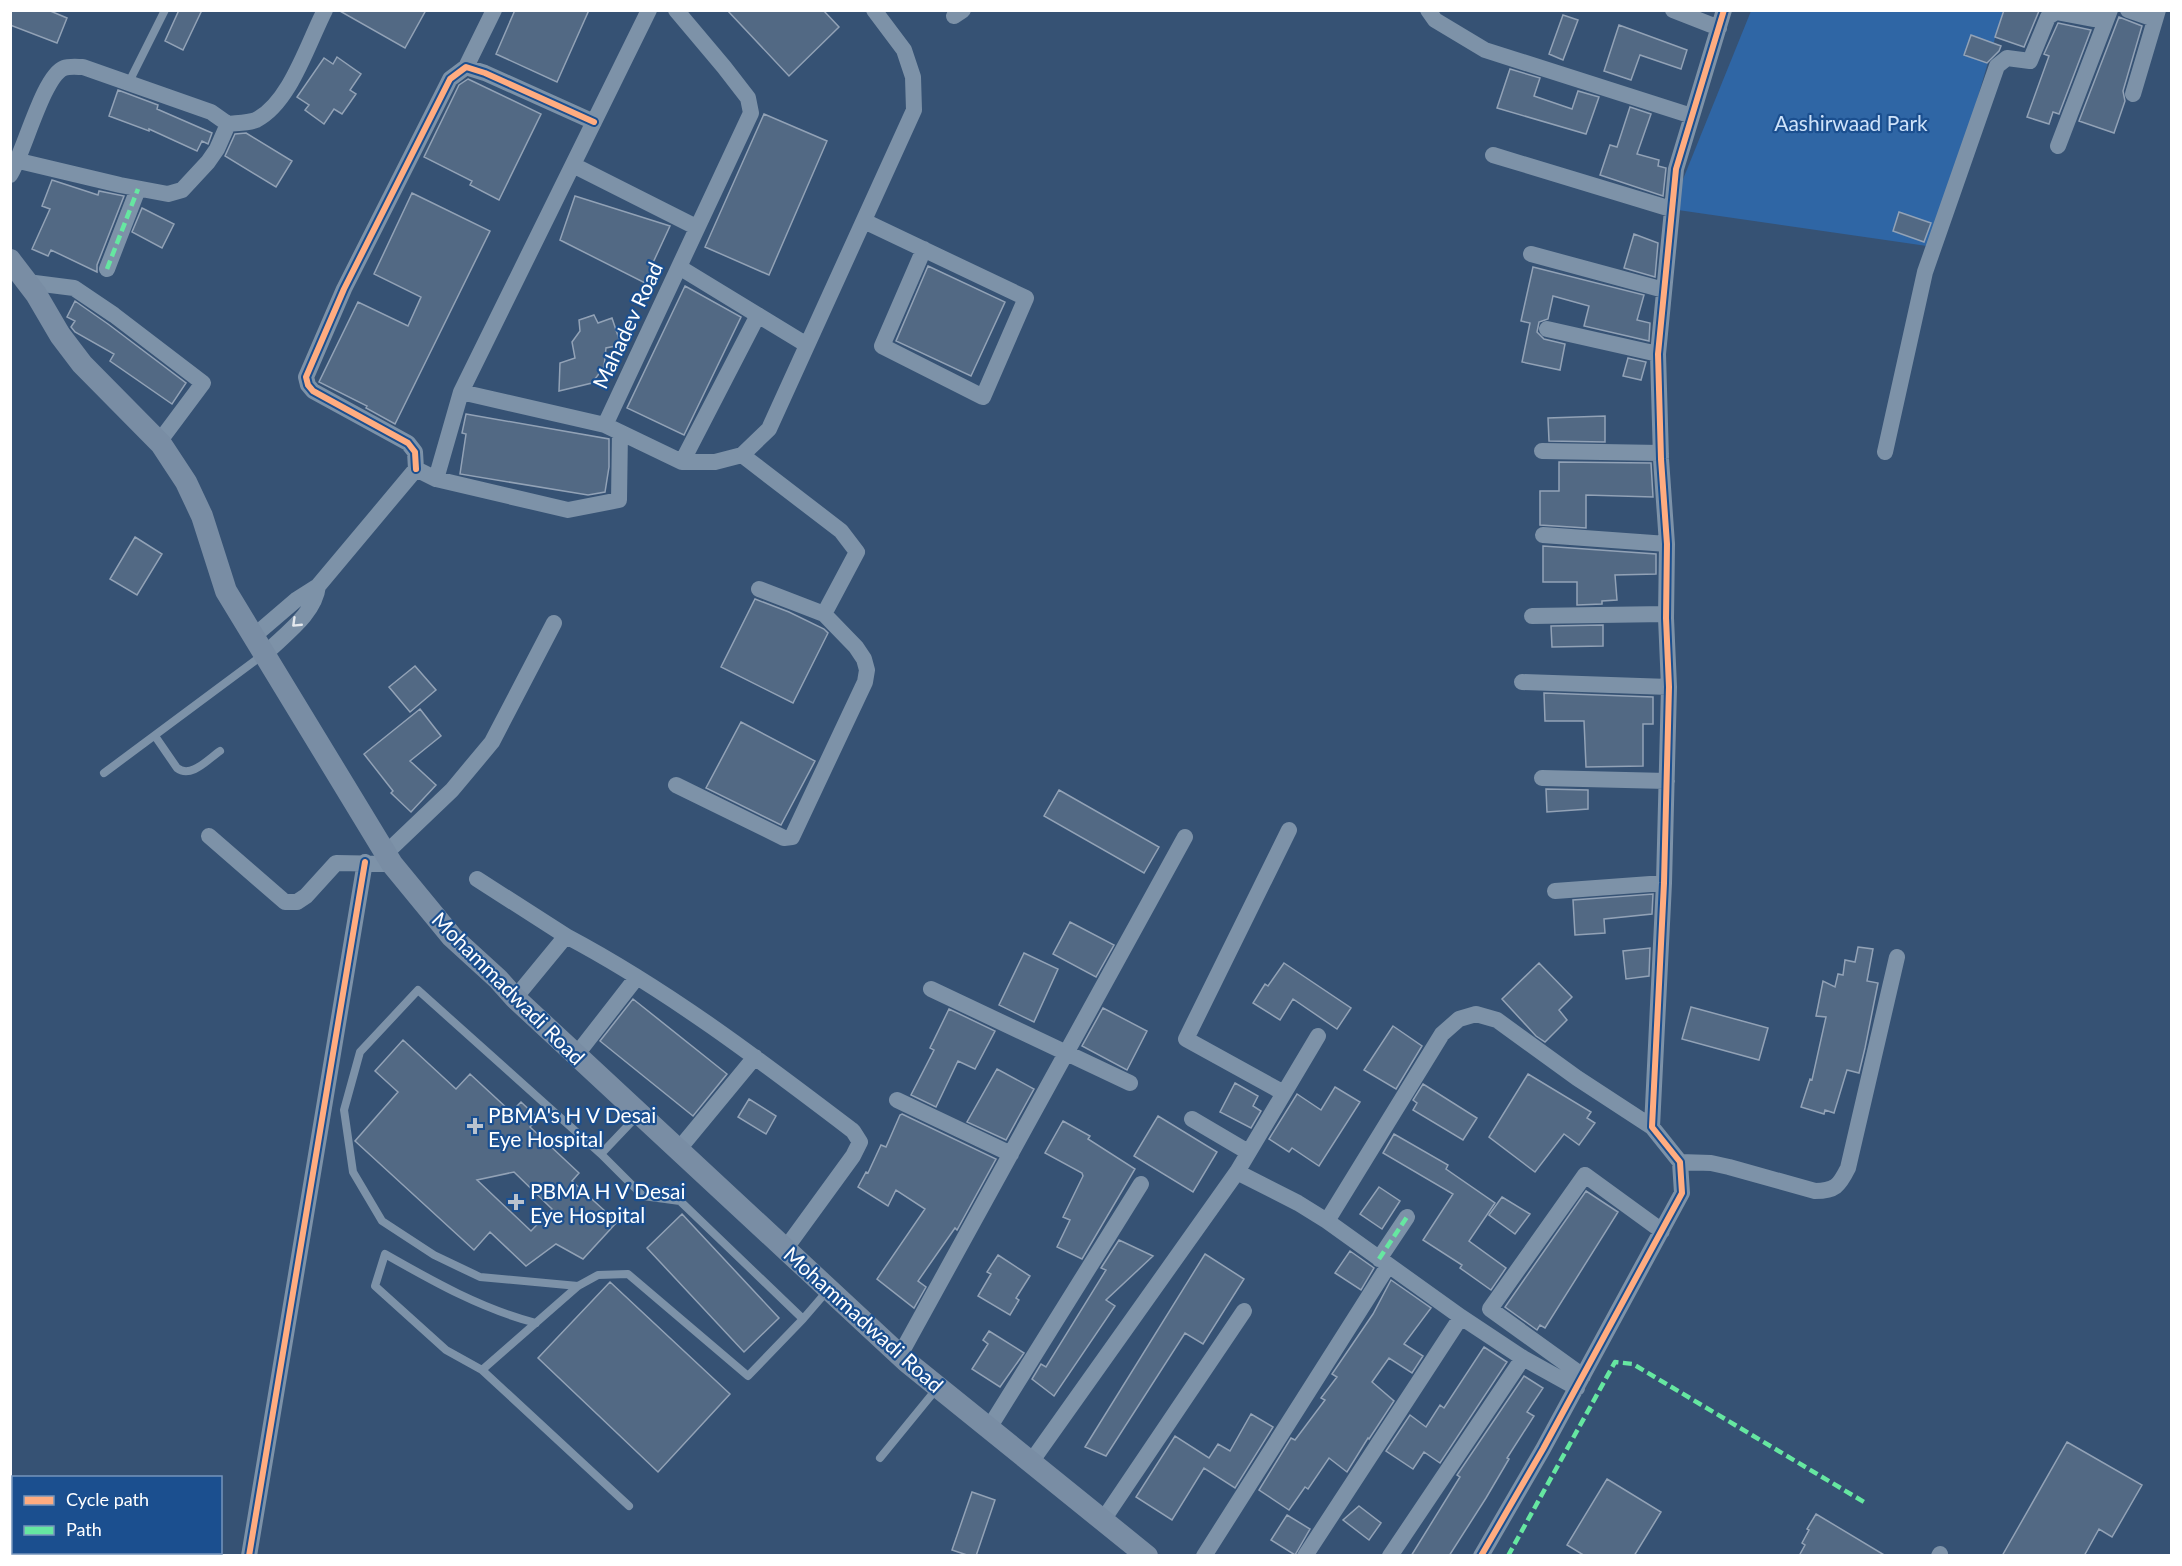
<svg xmlns="http://www.w3.org/2000/svg" width="2182" height="1566" font-family="Lato,sans-serif">
<rect width="100%" height="100%" fill="#365274"/>
<path fill="#2f66a5" d="M1751,11H2003L1934,247L1671,209Z"/>
<path fill="#526984" stroke="#92a2b6" stroke-width="1.5" fill-rule="evenodd" d="M10,10H48L67,18L57,43L10,25Z
M179,10H202L183,50L165,41Z
M338,10H426L405,48Z
M515,10H589L557,82L496,54Z
M727,10H823L839,27L789,76Z
M2004,10L2039,11L2024,47L1995,37Z
M1563,15L1578,20L1563,60L1549,54Z
M2119,17L2142,26L2123,91L2125,101L2114,133L2079,121Z
M2058,23L2091,30L2059,114L2053,112L2049,124L2027,117L2049,56L2044,54Z
M1619,25L1687,50L1681,69L1640,55L1631,80L1604,71Z
M1971,35L2001,46L1999,51L1987,63L1964,55Z
M337,57L361,74L350,90L356,94L342,114L334,109L324,124L305,110L309,105L297,97L324,58L333,64Z
M1510,69L1540,78L1534,96L1572,109L1578,91L1599,97L1586,134L1497,108Z
M468,79L541,114L499,200L470,185L472,181L424,157L459,85Z
M118,90L158,105L157,109L212,133L208,144L202,141L197,151L149,129V131L109,116Z
M1630,107L1651,114L1637,154L1659,160L1658,166L1666,168L1663,196L1600,175L1610,145L1617,147Z
M764,114L827,141L769,275L705,247Z
M246,133L292,161L276,187L225,156L235,134Z
M52,180L98,195L99,191L124,196L97,265V272L51,250L48,256L32,249L50,209L42,206Z
M412,193L490,231L395,424L366,408L367,406L319,382L358,302L408,326L421,297L374,274Z
M575,196L670,226L651,267L658,270L651,286L560,240Z
M142,208L174,224L162,248L132,232Z
M1899,212L1931,223L1924,242L1893,231Z
M1634,234L1658,243L1655,277L1624,268Z
M928,266L1005,302L971,376L896,341Z
M1533,267L1644,295L1637,320L1650,323L1649,341L1584,326L1589,306L1553,296L1548,319L1539,322L1537,332L1544,339L1565,344L1560,370L1522,362L1530,323L1521,321Z
M685,286L741,317L684,435L627,408Z
M75,301L108,324L186,383L172,404L110,361L114,354L75,332L71,327L75,321L67,317Z
M594,315L598,323L612,318L621,345L606,348L604,367L592,383L559,391L560,363L575,358L572,342L580,331L579,320Z
M1628,358L1646,362L1641,380L1623,376Z
M466,414L609,439V467L605,492L588,495L460,474L466,434L462,433Z
M1605,416V442L1549,441L1548,418Z
M1559,462L1651,463L1653,497L1586,495V528L1540,525V491H1559Z
M135,537L162,554L137,595L110,579Z
M1543,546L1656,554V574L1615,575L1617,600L1602,601V604L1577,605V582H1543Z
M755,599L789,612L824,629L828,633L793,703L721,667Z
M1603,625V646L1552,647L1551,626Z
M415,666L436,690L410,712L389,687Z
M1544,693L1653,697V724H1643V766L1586,767L1584,721H1545Z
M420,709L441,736L410,761L436,785L411,812L391,793L393,791L364,754Z
M741,722L815,761L781,825L706,788Z
M1546,789L1588,790V809L1547,812Z
M1059,790L1159,847L1144,873L1044,816Z
M1653,894L1652,914L1604,919L1605,933L1575,935L1573,900Z
M1070,922L1114,945L1096,977L1053,954Z
M1858,947L1873,949L1867,981L1878,983L1865,1048L1859,1073L1847,1070L1834,1113L1825,1110L1824,1114L1801,1107L1810,1079L1812,1080L1826,1017L1816,1016L1823,981L1835,987L1838,974L1843,975L1845,960L1855,962Z
M1650,948L1649,976L1626,979L1623,951Z
M1024,953L1058,969L1034,1022L999,1005Z
M1284,963L1351,1008L1337,1029L1293,999L1280,1020L1253,1003L1265,984L1268,986Z
M1539,963L1572,997L1559,1010L1567,1020L1545,1042L1536,1036L1502,999Z
M633,999L727,1074L693,1116L600,1041Z
M1691,1007L1768,1028L1759,1060L1682,1039Z
M1103,1008L1147,1031L1127,1070L1082,1046Z
M949,1009L995,1031L975,1069L958,1061L936,1107L911,1095L934,1050L930,1048Z
M1393,1026L1422,1046L1396,1089L1364,1070Z
M403,1040L456,1089L470,1074L511,1112L521,1102L538,1118L530,1127L579,1173L572,1181L617,1222L583,1259L556,1244L526,1266L490,1232L474,1250L355,1141L398,1092L375,1071ZM514,1172L552,1209L531,1231L477,1180Z
M997,1069L1034,1089L1006,1140L967,1122Z
M1528,1074L1591,1112L1587,1118L1595,1123L1579,1145L1564,1134L1535,1172L1489,1137Z
M1235,1083L1258,1096L1253,1106L1261,1111L1251,1128L1220,1112Z
M1423,1084L1477,1118L1463,1140L1413,1110L1417,1103L1413,1100Z
M1335,1087L1360,1102L1319,1166L1292,1148L1289,1152L1269,1139L1297,1094L1321,1110Z
M749,1099L776,1116L766,1134L738,1117Z
M902,1114L996,1159L957,1230L955,1228L918,1281L926,1287L914,1308L877,1279L925,1209L896,1190L888,1206L858,1187L866,1172L868,1173L881,1145L886,1147L900,1115Z
M1158,1116L1217,1152L1193,1192L1134,1156Z
M1063,1121L1090,1136L1088,1139L1135,1169L1082,1259L1057,1247L1070,1220L1063,1217L1083,1176L1082,1173L1045,1153Z
M1394,1134L1448,1165L1446,1169L1495,1203L1469,1241L1506,1268L1491,1290L1460,1268L1462,1265L1423,1240L1453,1194L1383,1153Z
M1379,1187L1400,1201L1382,1229L1360,1214Z
M1586,1191L1618,1212L1545,1328L1540,1325L1537,1330L1505,1307Z
M1502,1197L1530,1214L1515,1234L1489,1215Z
M682,1214L779,1318L744,1352L647,1248Z
M1119,1240L1153,1256L1106,1300L1115,1306L1054,1396L1032,1379L1041,1364L1046,1367L1106,1270L1101,1268Z
M1350,1251L1374,1268L1361,1290L1335,1273Z
M1205,1254L1244,1279L1203,1344L1185,1333L1106,1456L1085,1447Z
M998,1255L1030,1276L1016,1298L1019,1300L1010,1315L978,1296L991,1274L987,1272Z
M1391,1280L1431,1308L1404,1344L1423,1356L1412,1373L1389,1358L1372,1382L1394,1401L1369,1439L1368,1438L1347,1472L1329,1458L1308,1489L1305,1487L1289,1510L1259,1490L1291,1438L1295,1440L1325,1400L1321,1398L1337,1377L1332,1374L1373,1314Z
M610,1282L730,1394L658,1472L538,1358Z
M989,1331L1024,1353L1000,1387L972,1369L988,1344L983,1340Z
M1484,1347L1507,1362L1440,1463L1424,1452L1413,1469L1386,1451L1410,1415L1426,1427L1440,1405L1444,1408Z
M1524,1376L1543,1388L1527,1412L1534,1416L1507,1458L1509,1459L1486,1498L1449,1556H1411L1460,1477L1457,1475Z
M1251,1414L1273,1427L1235,1488L1204,1468L1172,1520L1136,1497L1175,1436L1209,1458L1218,1444L1230,1451Z
M2067,1442L2142,1485L2112,1537L2099,1529L2084,1556H2002Z
M1607,1479L1661,1512L1634,1556H1585L1567,1545Z
M972,1492L995,1500L976,1556H970L952,1550Z
M1359,1506L1381,1523L1369,1540L1343,1520Z
M1816,1514L1886,1556H1799L1805,1545L1802,1543L1809,1530L1807,1529Z
M1287,1515L1310,1529L1295,1555L1271,1540Z"/>
<g fill="none" stroke-linecap="round" stroke-linejoin="round">
<path stroke="#7d92a8" stroke-width="8" d="M129,82L165,10
M155,736L177,768C191,779 208,759 220,751
M104,773L264,654
M601,1154L638,1115
M803,1319L828,1290
M536,1323C482,1309 434,1282 385,1254L375,1286L446,1350L482,1370L629,1506
M482,1370L578,1286L598,1275L628,1274L748,1376L803,1319L680,1201L643,1196L601,1154L418,990L360,1052L344,1110L353,1172L382,1221L434,1255L480,1277L578,1286
M880,1458L938,1387"/>
<path stroke="#7d92a8" stroke-width="16" d="M1428,10L1435,20L1485,50L1692,116
M1673,10L1719,28
M2128,10L2154,19
M954,16L963,10
M466,67L494,10
M2133,94L2158,10
M228,124C236,123 248,123 256,120C290,103 308,43 325,10
M2058,146L2110,10
M1493,155L1671,209
M573,165L696,227
M10,175C24,153 43,76 64,68C69,66 78,67 83,67L211,112L228,124L217,149L208,162L182,190L168,194L120,185L19,161
M864,221L1026,298L983,397L882,346L924,249
M1531,254L1664,290
M679,267L807,345
M107,269L138,189
M27,282L74,288L114,315L203,383L159,442
M1547,329L1658,354
M461,392L605,425L682,462L758,315
M605,425L751,113L748,98L724,67L676,10
M1542,451L1661,453
M1885,452L1925,272L1997,66L2007,58L2030,61L2048,17L2056,12L2093,19L2105,10
M742,455L841,531L857,552L824,614
M682,462H715L742,455L769,429L914,110L913,77L904,50L874,10
M416,469L415,452L408,443L313,391L308,385L306,377L344,289L450,79L466,67L485,73L594,122
M416,469L436,479L461,392L649,10
M436,479L568,510L619,500L620,432
M1543,535L1667,544
M1532,616L1666,614
M254,636L296,600L318,586L416,469
M265,654C284,635 315,614 318,586
M1522,682L1669,687
M1542,778L1667,781
M676,785L784,838L792,837L865,682L867,670L864,659L856,647L824,614L759,589
M209,836L285,902H297L306,896L336,863L392,864
M386,853L452,790L492,742L554,623
M477,879L566,936
M1555,891L1664,883
M931,989L1130,1083
M515,998L566,936C668,990 761,1061 853,1131L860,1142L853,1156L786,1248
M577,1054L637,977
M1284,1093L1186,1039L1289,830
M897,1100L1011,1154
M1192,1119L1248,1152
M679,1149L755,1057
M1680,1162L1711,1163L1729,1167L1815,1191C1835,1191 1839,1186 1848,1168L1897,957
M1237,1172L1298,1203L1327,1221L1461,1317L1523,1358L1577,1388
M1327,1221L1442,1034L1459,1019L1476,1014L1497,1020L1577,1078L1652,1127
M1379,1259L1407,1217
M900,1355L1185,837
M1583,1376L1490,1309L1585,1175L1662,1231
M989,1428L1141,1184
M1031,1462L1237,1172L1318,1036
M1103,1520L1244,1311
M249,1556L365,862
M1204,1556L1388,1266
M1305,1556L1461,1317
M1390,1556L1523,1358
M1481,1556L1543,1449L1682,1193L1680,1162L1652,1127L1664,883L1669,687L1666,618L1667,544L1661,459L1658,354L1676,169L1724,10
M1939,1556L1940,1554"/>
<path stroke="#798da4" stroke-width="22" d="M10,260L36,294L60,335L82,364L161,444L186,482L202,516L226,591L392,864L452,937L498,979L515,998L907,1362L1147,1556"/>
<path stroke="#66e7a1" stroke-width="4.5" stroke-dasharray="9 4.5" stroke-linecap="butt" d="M107,269L138,189
M1379,1259L1407,1217
M1508,1556L1615,1362L1633,1364L1864,1502"/>
<g stroke="#1b4f8f" stroke-width="10">
<path id="cycleway" d="M416,469L415,452L408,443L313,391L308,385L306,377L344,289L450,79L466,67L485,73L594,122
M249,1556L365,862
M1481,1556L1543,1449L1682,1193L1680,1162L1652,1127L1664,883L1669,687L1666,618L1667,544L1661,459L1658,354L1676,169L1724,10"/>
</g>
<use href="#cycleway" stroke="#ffac80" stroke-width="6"/>
</g>
<defs><path id="oneway-chevron" d="M-2-3.5L2.5 0L-2 3.5" fill="none" stroke-width="1.6" stroke-linecap="round" stroke-linejoin="round" transform="scale(1.5)"/></defs>
<use stroke="#e5e9ee" href="#oneway-chevron" transform="translate(296 623) rotate(136)"/>
<g fill="#b9c2ce" stroke="#1b4f8f" stroke-width="2">
<path d="M472 1117h6v6h6v6h-6v6h-6v-6h-6v-6h6z"/>
<path d="M513 1193h6v6h6v6h-6v6h-6v-6h-6v-6h6z"/>
</g>
<g text-anchor="middle" dominant-baseline="central" stroke-width="4.5" stroke-linejoin="round" paint-order="stroke">
<g font-size="21" fill="#cfe3fa" stroke="#1b4f8f">
<text x="1851" y="122">Aashirwaad Park</text>
</g>
<g font-size="21" fill="#fff" stroke="#1b4f8f">
<text transform="translate(627 325) rotate(-65)">Mahadev Road</text>
<text transform="translate(509 988) rotate(45)">Mohammadwadi Road</text>
<text transform="translate(864 1319) rotate(42)">Mohammadwadi Road</text>
</g>
<g font-size="21" fill="#fff" stroke="#1b4f8f" text-anchor="start">
<text x="488" y="1114">PBMA's H V Desai<tspan x="488" dy="24">Eye Hospital</tspan></text>
<text x="530" y="1190">PBMA H V Desai<tspan x="530" dy="24">Eye Hospital</tspan></text>
</g>
</g>
<rect width="2182" height="1566" fill="none" stroke="#ffffff" stroke-width="24"/>
<rect x="12" y="1476" width="210" height="78" fill="#1b4f8f" stroke="#7695bc" stroke-width="1.5"/>
<rect x="24" y="1496" width="30" height="9" fill="#ffac80" stroke="#7695bc" stroke-width="1.5"/>
<text x="66" y="1506" font-size="18" fill="#ffffff">Cycle path</text>
<rect x="24" y="1526" width="30" height="9" fill="#66e7a1" stroke="#7695bc" stroke-width="1.5"/>
<text x="66" y="1536" font-size="18" fill="#ffffff">Path</text>
</svg>
